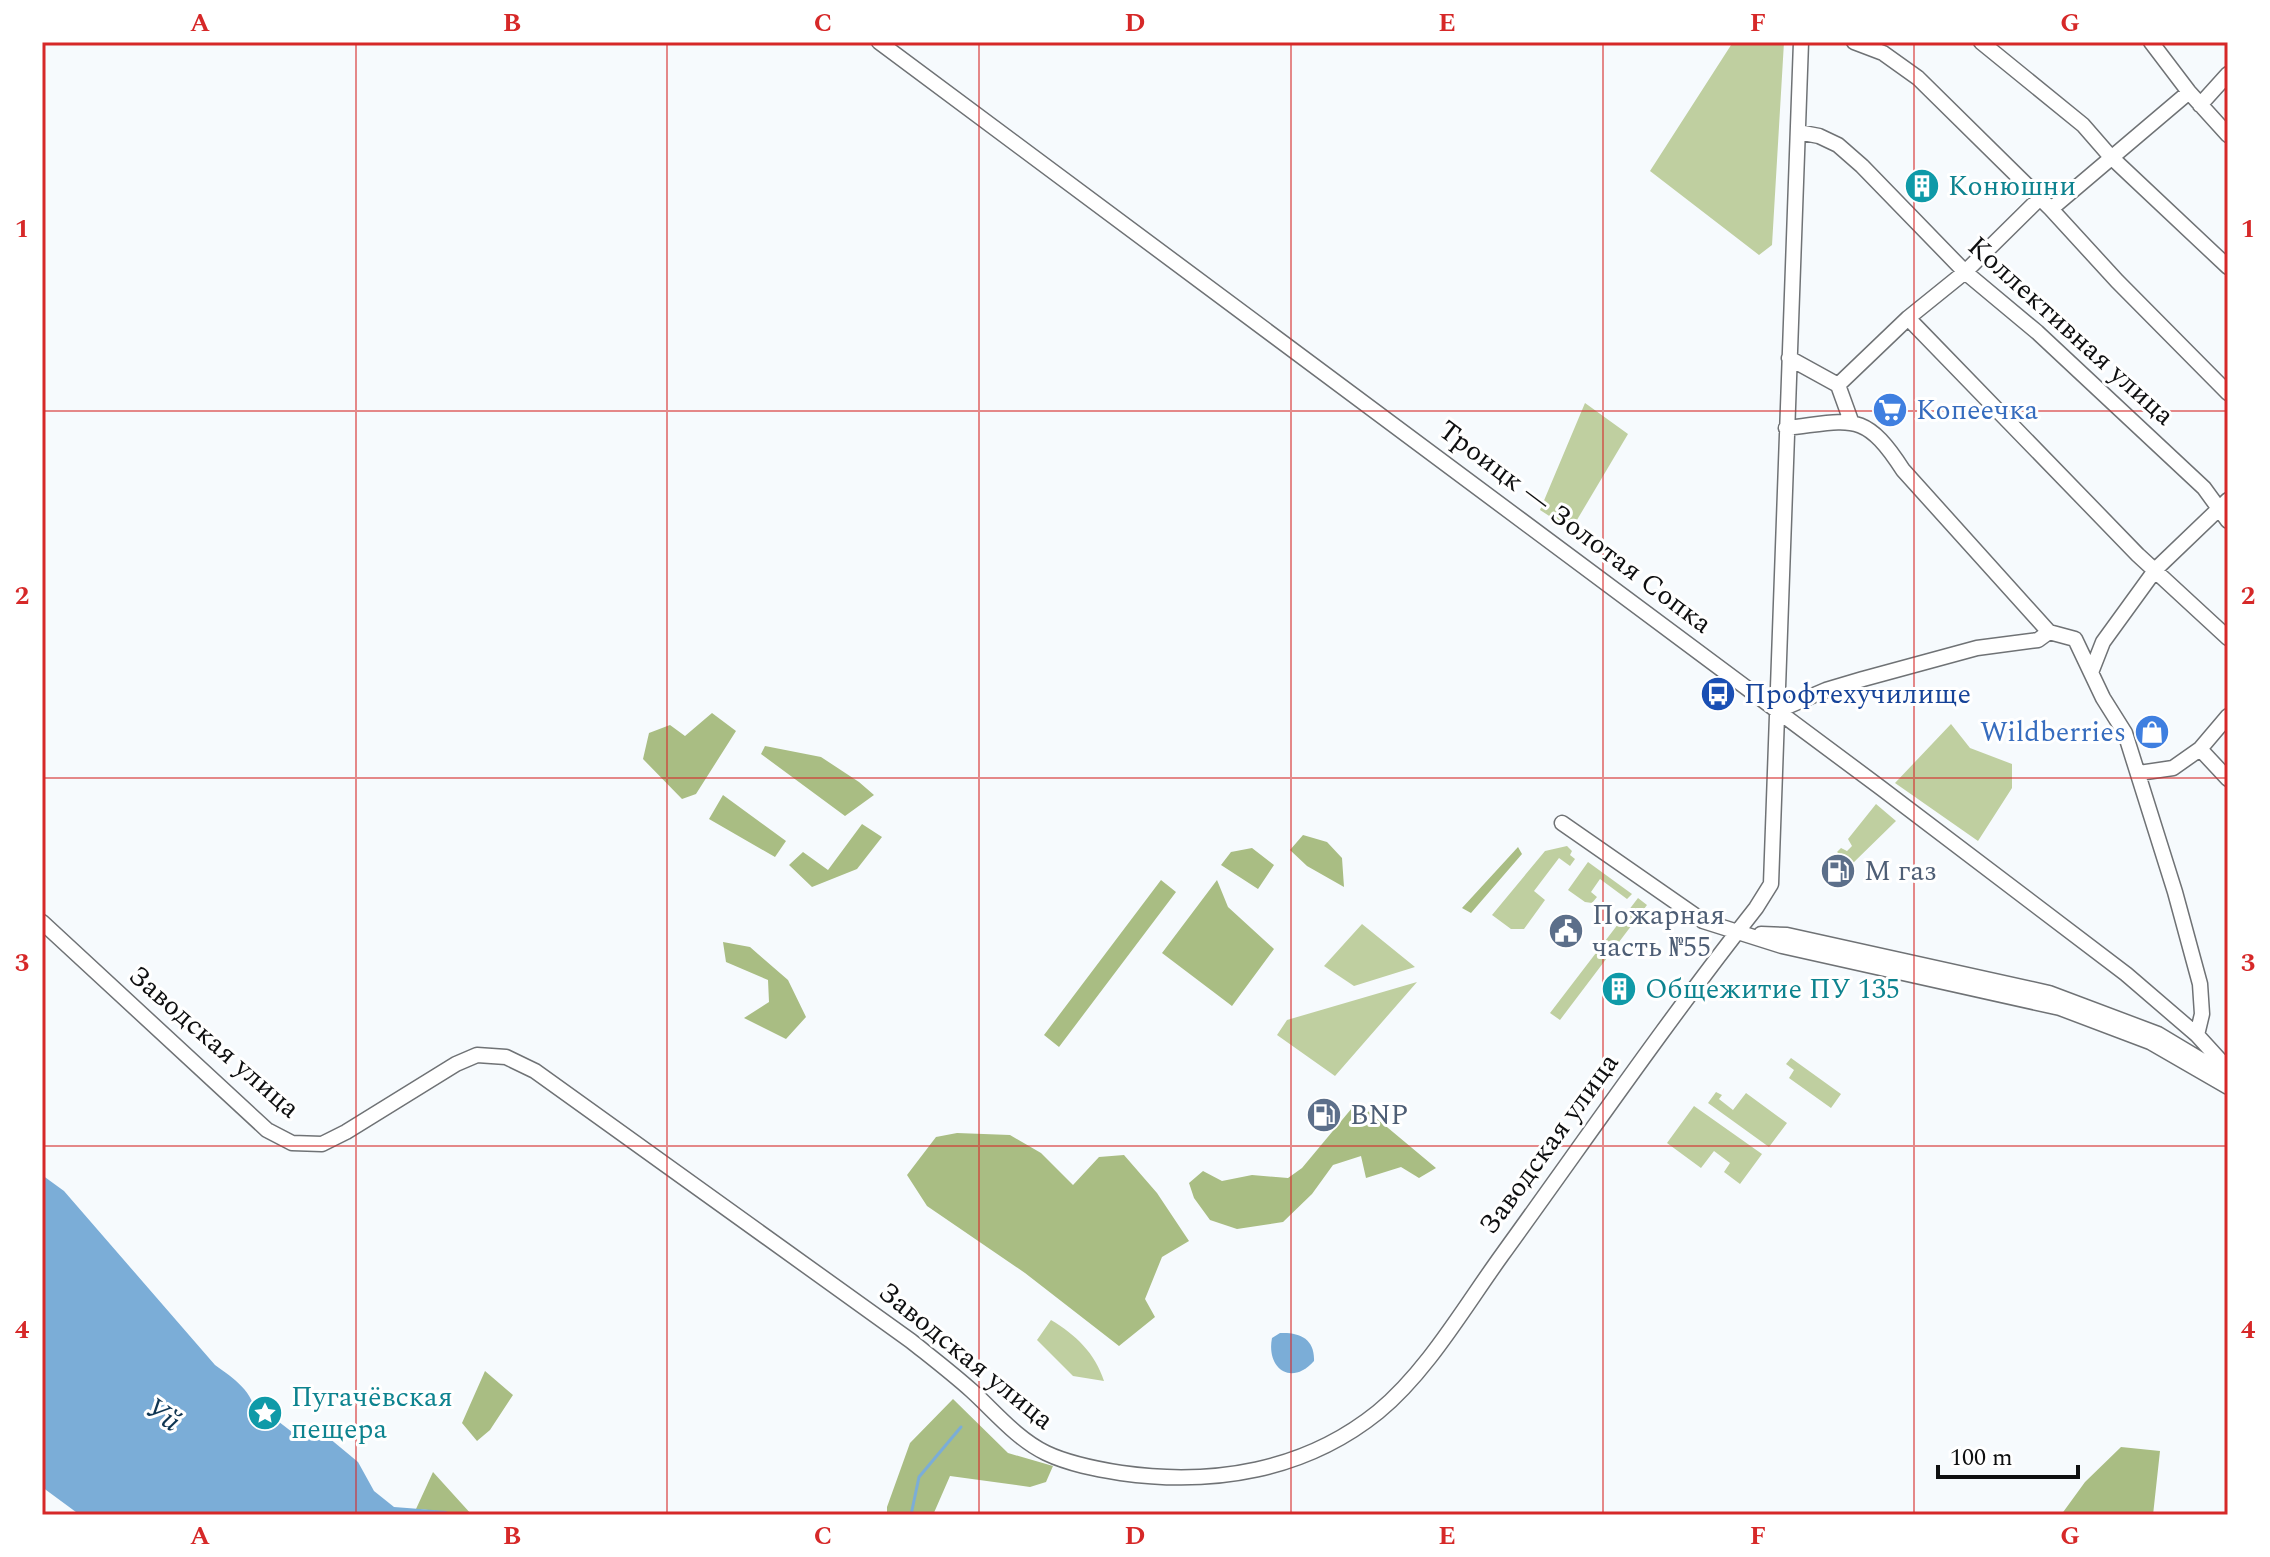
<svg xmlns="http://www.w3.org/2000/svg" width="2270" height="1557" font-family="Spectral,serif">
<rect width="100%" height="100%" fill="#f6fafd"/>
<path fill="#bfcfa0" d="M1733,42H1784L1772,245L1759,255L1650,171Z
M1585,403L1628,434L1571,530L1540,510Z
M1951,724L1970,748L2012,764V788L1978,841L1895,783Z
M1876,804L1896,821L1852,864L1837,852L1841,848L1847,851L1852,846L1848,839Z
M1567,846L1572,851L1570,855L1575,859L1570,866L1559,858L1534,891L1545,900L1524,929H1511L1492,915L1545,851Z
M1588,862L1632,894L1627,899L1600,879L1591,892L1597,897L1592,903L1585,902L1568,890Z
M1638,898L1647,905L1560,1020L1550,1013Z
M1362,924L1415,967L1354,986L1324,966Z
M1417,982L1335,1076L1277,1035L1287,1020Z
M1791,1058L1841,1094L1831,1108L1789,1078L1794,1070L1786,1064Z
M1716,1092L1722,1095L1719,1099L1733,1110L1746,1093L1787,1123L1769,1147L1708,1103Z
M1694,1106L1762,1154L1740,1184L1724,1172L1730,1163L1714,1151L1701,1168L1667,1143Z
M1051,1320C1076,1335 1095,1353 1104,1381L1073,1376L1037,1340Z"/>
<path fill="#a9bd83" d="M712,713L736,731L696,794L682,799L643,759L649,733L670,725L685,736Z
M765,746L821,757L859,782L874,795L845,816L761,754Z
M723,795L786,841L775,857L709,819Z
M862,824L882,837L857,869L812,887L789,865L803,852L828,870Z
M1303,835L1327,842L1342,858L1344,887L1307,866L1290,850Z
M1518,847L1522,854L1471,913L1462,908Z
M1252,848L1274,865L1258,889L1221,865L1231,852Z
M1161,880L1176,892L1059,1047L1044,1035Z
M1217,880L1228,907L1274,949L1232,1006L1162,953Z
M723,942L750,947L788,980L806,1017L786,1039L744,1018L769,1002L768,980L726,962Z
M1357,1102L1436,1168L1419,1178L1401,1167L1366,1178L1361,1156L1333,1165L1312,1194L1283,1222L1237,1229L1210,1220L1194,1198L1189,1183L1203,1171L1222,1181L1252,1175L1288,1178L1302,1168Z
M957,1133L1010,1135L1041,1153L1073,1185L1099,1157L1124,1155L1157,1193L1189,1241L1162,1257L1145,1299L1155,1317L1119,1346L1025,1273L927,1206L907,1175L936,1137Z
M485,1371L513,1395L490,1430L477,1441L462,1423Z
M953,1399L1008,1453L1053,1466L1046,1482L1030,1487L950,1476L933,1515H887V1507L910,1443Z
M2121,1447L2160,1451L2153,1515H2061L2085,1482Z
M433,1472L472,1515C452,1515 436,1510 416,1509Z"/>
<path fill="#7badd7" d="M42,1175L64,1191L215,1365C233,1378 255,1392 255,1416L260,1419L274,1418L292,1432L323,1433L358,1462L374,1491L394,1507L446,1511L451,1515H80L42,1487Z
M1280,1333C1300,1332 1315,1339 1314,1361C1291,1387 1266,1368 1272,1338Z"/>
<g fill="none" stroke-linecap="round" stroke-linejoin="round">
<path stroke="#7badd7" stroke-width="3" d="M911,1515L919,1477L961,1427"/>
<g stroke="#6f7275" stroke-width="17">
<path id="minor" d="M879,42L1881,788L2126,974L2197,1035L2228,1069
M1854,42L1883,53L1918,78L2051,209L2117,281L2228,393
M1981,42L2083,125L2110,156L2228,267
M2151,42L2189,92L2228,135
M2200,105L2228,74
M1798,132L1819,136L1838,145L1862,166L1965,272L2037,332L2204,488L2228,521
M2051,209L2189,92
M1908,318L1965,272L2040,198
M1789,358L1838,385
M1851,421L1838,385L1908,318L2138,555L2228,638
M1786,428C1850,421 1864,409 1903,470L2049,632L2075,639L2103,698L2125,733L2175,892L2200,984L2202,1014L2197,1035
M2092,670L2103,642L2156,569L2228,500
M1777,711L1826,690L1863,679L1977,648L2038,640L2049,632
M2200,749L2228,779
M2139,773L2173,768L2200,749L2228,716
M1562,823L1703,921L1782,946L2060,1008L2150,1042L2228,1087
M42,922L267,1130L292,1143L322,1144L346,1132L456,1064L477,1055L506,1057L535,1071L911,1341C931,1357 952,1373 972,1391C995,1412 1017,1439 1046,1453C1069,1464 1096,1469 1121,1473C1213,1486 1305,1471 1378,1412C1427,1372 1465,1306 1502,1255C1586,1139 1667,1021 1756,908L1771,884L1801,42
M1761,934L1787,935L2049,993L2158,1034L2223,1073"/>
</g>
<use href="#minor" stroke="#fff" stroke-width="14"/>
</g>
<path fill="none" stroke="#d62828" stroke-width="2" stroke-opacity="0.55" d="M356,42V1515M667,42V1515M979,42V1515M1291,42V1515M1603,42V1515M1914,42V1515M42,411H2228M42,778H2228M42,1146H2228"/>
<defs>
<g id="building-disc" transform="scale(1.8)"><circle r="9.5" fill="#0f9aa8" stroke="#fff"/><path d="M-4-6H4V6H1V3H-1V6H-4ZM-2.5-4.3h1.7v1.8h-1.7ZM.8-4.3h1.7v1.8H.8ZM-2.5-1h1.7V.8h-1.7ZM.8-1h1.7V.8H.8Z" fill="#fff"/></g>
<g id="supermarket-disc" transform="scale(1.8)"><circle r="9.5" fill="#3f7fe0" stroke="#fff"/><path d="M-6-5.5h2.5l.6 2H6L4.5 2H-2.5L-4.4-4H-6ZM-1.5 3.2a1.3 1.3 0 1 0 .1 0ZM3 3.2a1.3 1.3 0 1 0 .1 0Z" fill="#fff"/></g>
<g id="bus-disc" transform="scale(1.8)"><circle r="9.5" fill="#1a4fb4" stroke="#fff"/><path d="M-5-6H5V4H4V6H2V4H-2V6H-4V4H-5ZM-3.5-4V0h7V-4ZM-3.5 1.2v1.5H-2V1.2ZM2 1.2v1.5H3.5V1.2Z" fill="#fff"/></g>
<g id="shop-disc" transform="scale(1.8)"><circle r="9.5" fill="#3f7fe0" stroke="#fff"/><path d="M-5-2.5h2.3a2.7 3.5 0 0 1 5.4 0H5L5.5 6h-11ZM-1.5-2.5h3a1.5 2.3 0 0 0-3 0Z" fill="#fff"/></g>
<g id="fuel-disc" transform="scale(1.8)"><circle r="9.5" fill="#5c6f8a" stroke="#fff"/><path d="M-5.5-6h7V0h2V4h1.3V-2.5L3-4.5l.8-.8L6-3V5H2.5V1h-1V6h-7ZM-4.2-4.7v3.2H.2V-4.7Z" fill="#fff"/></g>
<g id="civic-disc" transform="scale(1.8)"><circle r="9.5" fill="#5c6f8a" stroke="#fff"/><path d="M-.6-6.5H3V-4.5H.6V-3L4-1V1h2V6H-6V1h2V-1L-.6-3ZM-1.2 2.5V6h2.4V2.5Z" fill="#fff"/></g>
<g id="sight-disc" transform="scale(1.8)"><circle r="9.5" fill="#0f9aa8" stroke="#fff"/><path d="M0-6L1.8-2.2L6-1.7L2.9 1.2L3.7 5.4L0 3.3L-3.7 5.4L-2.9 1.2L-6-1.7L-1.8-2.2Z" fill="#fff"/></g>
</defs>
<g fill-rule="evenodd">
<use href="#building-disc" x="1922" y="186"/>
<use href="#supermarket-disc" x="1890" y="410"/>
<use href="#bus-disc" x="1718" y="694"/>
<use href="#shop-disc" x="2152" y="732"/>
<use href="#fuel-disc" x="1838" y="871"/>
<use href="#civic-disc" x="1566" y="931"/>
<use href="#building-disc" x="1619" y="989"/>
<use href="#fuel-disc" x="1324" y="1115"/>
<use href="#sight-disc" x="265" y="1413"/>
</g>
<g text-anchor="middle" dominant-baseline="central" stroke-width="6" stroke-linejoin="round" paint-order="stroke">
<g font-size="28" fill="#0d838f" stroke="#fff" text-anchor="start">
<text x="1948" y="186">Конюшни</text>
<text x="1645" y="989">Общежитие ПУ 135</text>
<text x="291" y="1397">Пугачёвская<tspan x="291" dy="32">пещера</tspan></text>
</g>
<g font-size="28" fill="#0e0f10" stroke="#fff">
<text transform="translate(2071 331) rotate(42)">Коллективная улица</text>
<text transform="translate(1575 527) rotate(37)">Троицк — Золотая Сопка</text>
<text transform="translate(214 1042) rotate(41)">Заводская улица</text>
<text transform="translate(1549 1144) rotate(-54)">Заводская улица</text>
<text transform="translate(966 1356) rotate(39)">Заводская улица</text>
</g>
<g font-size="28" fill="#366cbe" stroke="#fff" text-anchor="start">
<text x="1916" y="410">Копеечка</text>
<text x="2126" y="732" text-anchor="end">Wildberries</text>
</g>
<g font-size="28" fill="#164399" stroke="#fff" text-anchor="start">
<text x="1744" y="694">Профтехучилище</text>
</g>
<g font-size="28" fill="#4e5e75" stroke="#fff" text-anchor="start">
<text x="1864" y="871">М газ</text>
<text x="1592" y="915">Пожарная<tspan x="1592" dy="32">часть №55</tspan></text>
<text x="1350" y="1115">BNP</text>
</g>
<g font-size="30" font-style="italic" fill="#0f3653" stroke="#fff">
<text transform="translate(163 1415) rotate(36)">Уй</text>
</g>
</g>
<rect width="2270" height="1557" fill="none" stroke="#ffffff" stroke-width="88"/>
<path d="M1938 1465v12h140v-12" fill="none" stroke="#0e0f10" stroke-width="4"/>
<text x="1950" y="1465" font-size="24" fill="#0e0f10" stroke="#ffffff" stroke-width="6" paint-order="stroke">100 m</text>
<rect x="44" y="44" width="2182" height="1469" fill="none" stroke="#d62828" stroke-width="3"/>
<g font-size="26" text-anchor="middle" font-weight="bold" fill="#d62828">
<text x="200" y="31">A</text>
<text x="512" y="31">B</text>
<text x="823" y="31">C</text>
<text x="1135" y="31">D</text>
<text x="1447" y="31">E</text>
<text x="1758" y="31">F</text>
<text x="2070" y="31">G</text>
<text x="22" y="237">1</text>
<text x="2248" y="237">1</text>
<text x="22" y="604">2</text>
<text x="2248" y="604">2</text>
<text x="22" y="971">3</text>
<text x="2248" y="971">3</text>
<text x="22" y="1338">4</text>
<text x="2248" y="1338">4</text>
<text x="200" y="1544">A</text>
<text x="512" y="1544">B</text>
<text x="823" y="1544">C</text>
<text x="1135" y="1544">D</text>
<text x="1447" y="1544">E</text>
<text x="1758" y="1544">F</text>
<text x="2070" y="1544">G</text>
</g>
</svg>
